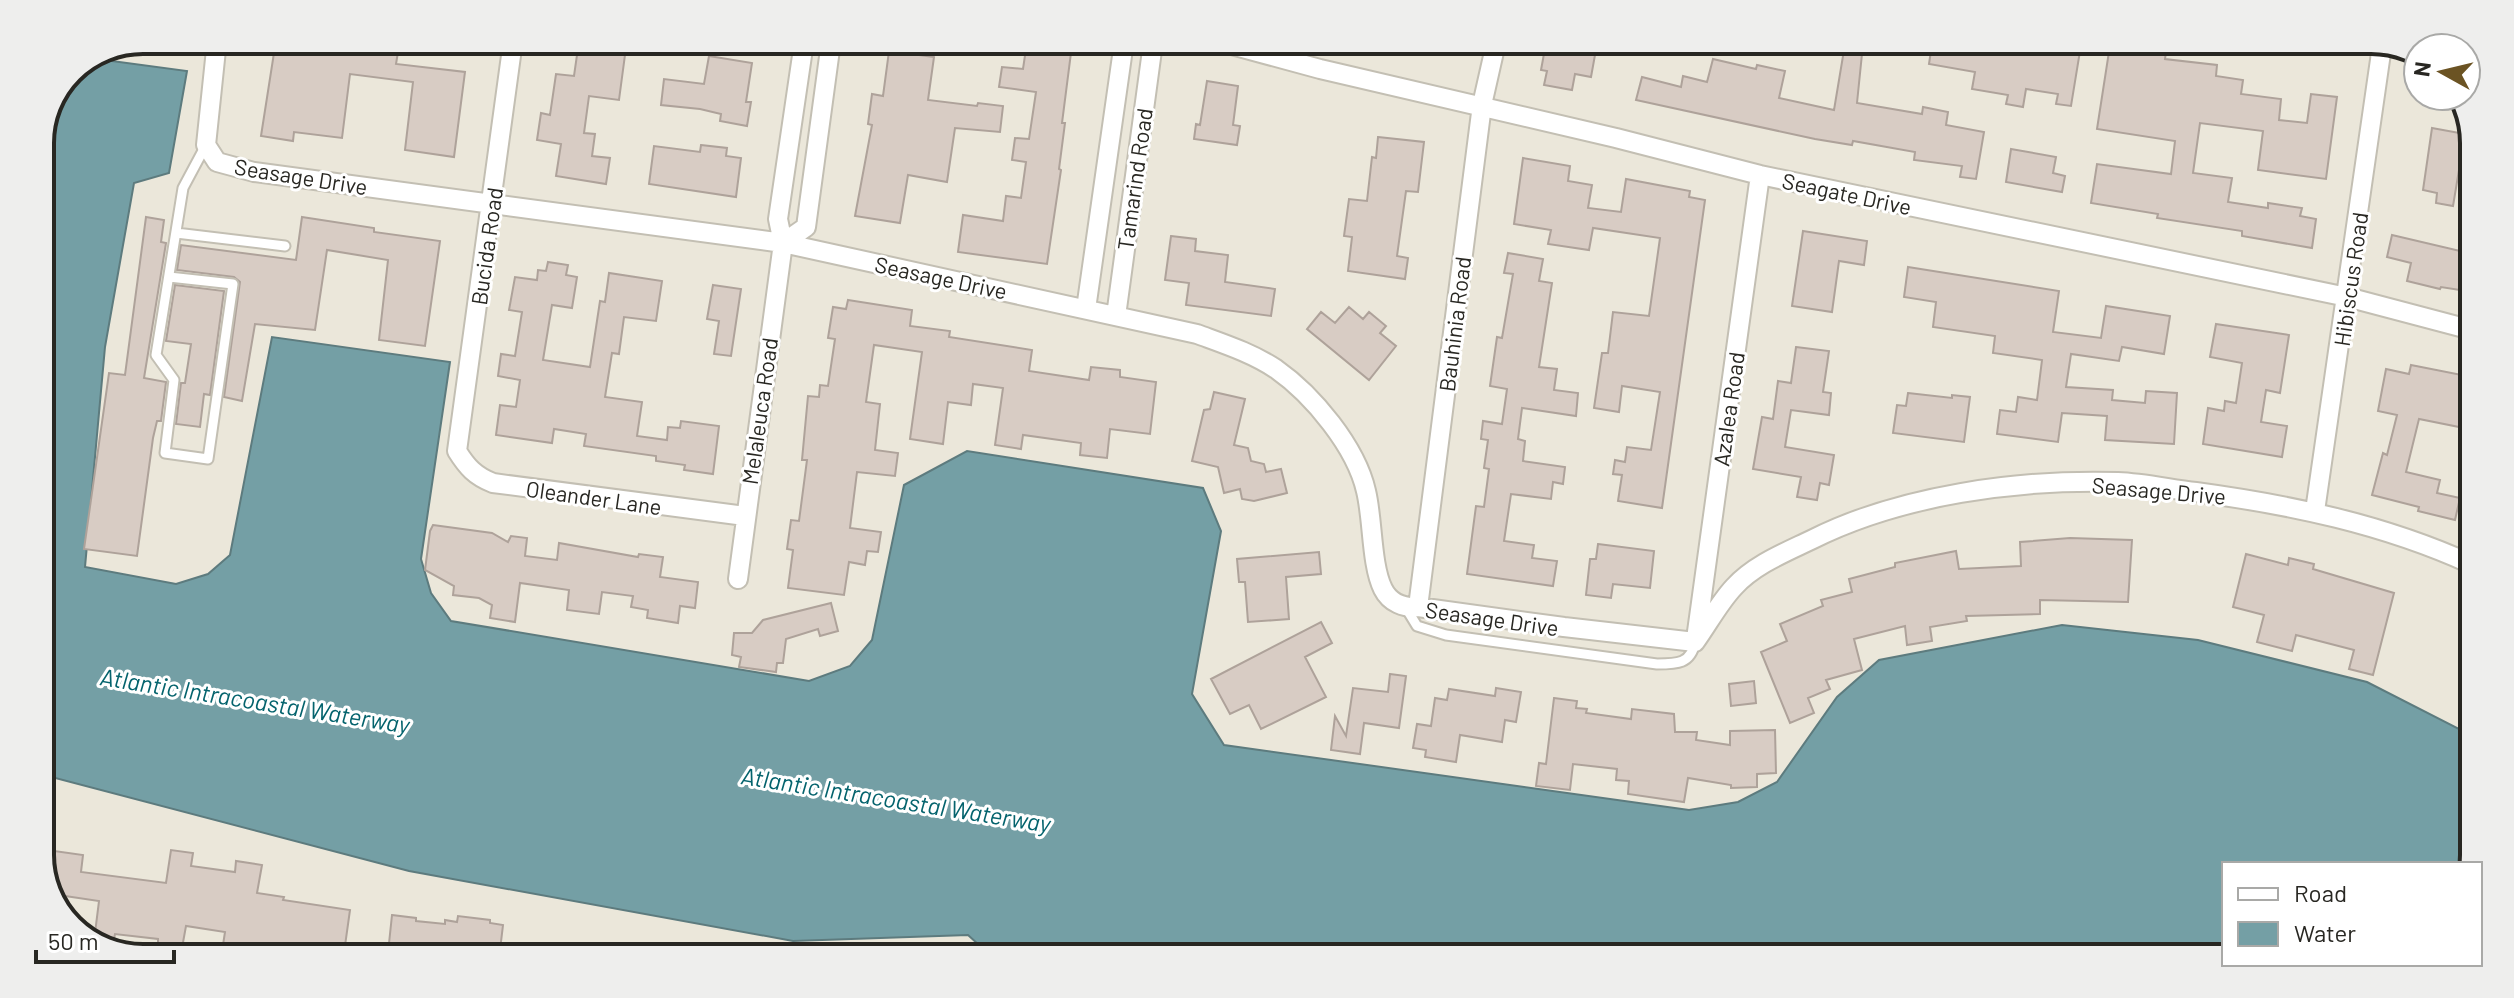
<svg xmlns="http://www.w3.org/2000/svg" width="2514" height="998" font-family="Barlow,sans-serif">
<rect width="100%" height="100%" fill="#ebe7da"/>
<path fill="#749fa5" stroke="#5d7b7e" stroke-width="2" d="M97,59L187,71L169,173L134,183L105,347L85,567L176,584L208,574L230,555L272,337L450,362L421,559L431,593L451,621L809,681L850,666L872,640L904,485L967,451L1203,488L1221,531L1192,694L1224,745L1689,810L1738,802L1777,782L1837,697L1879,660L2062,625L2198,640L2367,682L2469,734V864H2224V958L990,955L968,935L793,941L409,871L40,774V137L71,70Z"/>
<path fill="#d8ccc4" stroke="#aea29a" stroke-width="2" d="M276,40H311L398,52L396,64L465,72L454,157L405,150L413,82L350,74L342,138L294,132L293,141L261,136Z
M579,41H617L615,54L625,55L619,100L589,96L584,133L595,134L592,156L610,158L606,184L556,176L561,144L537,140L541,113L550,115L556,74L574,76Z
M1027,42L1072,45L1062,123H1065L1059,169L1061,170L1047,264L958,252L963,215L1003,221L1006,196L1021,198L1026,162L1012,160L1015,138L1029,139L1036,92L999,87L1002,67L1023,69Z
M1546,43L1597,44L1591,77L1575,74L1572,90L1544,85L1547,71L1541,70Z
M1845,44H1863L1857,103L1922,114L1923,107L1948,112L1946,125L1984,132L1976,179L1960,177L1962,166L1914,160L1915,152L1853,141L1852,145L1815,139L1636,100L1642,77L1681,87L1683,76L1707,82L1713,59L1756,69L1757,65L1785,71L1779,98L1834,110Z
M1932,44L2081,45L2071,106L2056,104L2058,94L2026,89L2023,107L2006,104L2008,95L1972,89L1975,72L1929,64Z
M2110,45L2166,52L2165,59L2217,65L2216,76L2243,80L2241,94L2281,99L2279,120L2307,123L2311,94L2337,97L2326,179L2258,170L2263,131L2200,123L2193,173L2232,178L2228,202L2268,208V203L2302,208L2300,216L2316,219L2312,248L2242,236V231L2157,218L2158,214L2091,203L2097,164L2171,174L2175,141L2097,129Z
M889,51L934,57L928,100L977,106L978,103L1003,106L1000,132L955,128L947,182L908,175L900,223L855,216L872,125L868,124L872,94L883,96Z
M709,56L752,63L746,102H751L747,126L720,121L721,114L700,109L661,105L664,79L704,84Z
M1207,81L1238,86L1233,125L1240,126L1237,145L1194,139L1196,124L1200,125Z
M2432,128L2465,134L2453,206L2436,203L2437,193L2423,190Z
M1378,137L1424,142L1418,192L1406,191L1397,256L1408,258L1405,279L1348,271L1352,237L1344,236L1349,199L1367,201L1372,157L1376,158Z
M701,145L727,148L726,156L741,158L736,197L649,184L654,146L700,152Z
M2011,149L2056,157L2053,173L2065,176L2062,192L2006,182Z
M1523,158L1570,166L1568,181L1592,185L1588,208L1621,212L1626,179L1690,191L1689,197L1705,200L1662,508L1618,501L1622,475L1613,474L1615,460L1625,462L1627,447L1651,450L1660,392L1622,386L1619,412L1594,408L1602,353H1608L1613,312L1649,316L1660,238L1593,228L1589,250L1548,244L1551,230L1514,224Z
M146,217L164,220L161,242L166,243L144,378L166,382L161,421H157L153,438L137,556L84,549L109,373L125,375Z
M302,217L374,228V232L440,241L425,346L379,340L388,260L327,250L315,330L255,324L242,401L224,397L240,282L234,277L177,270L181,245L296,260Z
M1803,231L1867,241L1864,265L1839,261L1832,312L1792,306Z
M2392,235L2473,254V292L2441,287L2440,289L2407,281L2411,263L2387,257Z
M1171,236L1196,239L1195,251L1228,255L1225,282L1275,289L1271,316L1186,305L1189,283L1165,280Z
M1508,253L1543,259L1539,281L1552,283L1539,367L1557,369L1554,390L1578,393L1576,416L1522,408L1518,439L1525,441L1523,461L1565,467L1563,484L1553,482L1551,499L1511,494L1504,541L1534,545L1532,558L1557,561L1553,586L1467,574L1476,506L1484,507L1489,469L1484,468L1488,440L1481,439L1483,421L1502,424L1507,389L1490,386L1497,337L1502,338L1513,274L1504,273Z
M548,262L568,265L566,275L577,277L572,308L552,305L543,360L590,367L600,301L605,302L609,273L662,281L656,321L624,317L619,354L612,353L605,397L642,402L637,436L667,440L668,427L680,428L681,421L719,426L713,474L684,470L685,465L656,461V456L584,446L586,434L554,429L552,443L496,435L500,405L516,407L520,380L498,376L501,354L515,356L522,312L509,310L515,277L537,280L538,270L546,271Z
M1908,267L2059,291L2053,332L2101,338L2106,306L2170,316L2164,354L2122,347L2119,361L2071,354L2066,387L2113,390L2112,400L2145,403L2146,391L2177,393L2174,444L2105,440L2107,416L2062,413L2058,442L1997,434L2000,410L2016,412L2018,397L2037,400L2042,360L1993,353L1995,336L1933,327L1936,302L1904,297Z
M175,285L224,291L210,395L204,394L200,427L176,424L181,383H185L191,344L166,341Z
M713,285L741,289L731,356L714,354L719,321L707,319Z
M848,300L912,310L910,326L950,331L949,337L1032,350L1029,371L1089,380L1091,367L1120,370V377L1156,382L1150,434L1110,429L1107,458L1080,455L1081,443L1023,435L1021,449L995,445L1003,388L973,384L971,405L948,402L943,444L910,439L922,352L874,345L866,402L880,404L875,450L898,453L895,476L857,472L850,528L881,532L878,552L867,551L865,565L849,562L844,595L788,588L793,550L787,549L791,520L799,521L807,460H802L808,396L819,397L820,385L828,386L835,339L828,338L833,307L846,309Z
M1349,307L1363,319L1369,312L1386,326L1380,333L1396,346L1369,380L1307,329L1321,312L1335,323Z
M2216,324L2289,335L2280,393L2266,390L2261,422L2287,426L2282,457L2203,444L2208,408L2224,411L2225,401L2236,403L2242,363L2210,357Z
M1796,347L1829,351L1823,392L1831,393L1829,415L1791,410L1785,447L1834,455L1829,485L1820,483L1817,500L1797,497L1801,477L1753,469L1762,417L1773,419L1778,381L1791,383Z
M2411,365L2472,377L2469,429L2419,419L2406,472L2440,480L2437,493L2460,498L2455,520L2418,511L2419,507L2372,495L2383,453L2387,455L2397,415L2378,411L2386,369L2409,374Z
M1214,392L1245,399L1234,445L1248,448L1251,461L1264,464L1266,472L1281,469L1287,493L1254,501L1242,499L1240,489L1224,493L1218,467L1192,461L1204,410L1210,409Z
M1908,393L1952,398V395L1970,397L1964,442L1893,433L1897,405L1906,406Z
M433,525L492,533L508,542L511,536L527,538L525,556L557,560L559,543L638,557L639,554L663,557L660,577L698,582L695,608L680,606L678,623L647,618L648,610L631,607L633,596L602,592L599,614L567,610L569,590L520,583L515,622L490,618L492,605L479,598L453,595L454,586L425,570L430,531Z
M2070,538L2132,540L2128,602L2040,600V614L1966,616L1967,621L1930,627L1932,641L1907,645L1905,626L1854,639L1862,670L1826,680L1830,689L1808,698L1814,713L1790,723L1761,652L1787,641L1780,624L1823,606L1821,600L1852,592L1849,579L1895,567V563L1956,551L1959,569L2021,566L2020,542Z
M1598,544L1654,551L1650,588L1613,584L1611,598L1586,595L1590,559H1596Z
M1319,552L1321,574L1286,577L1289,619L1248,622L1245,582H1239L1237,559Z
M2246,554L2288,565L2289,558L2314,564L2313,569L2394,593L2373,675L2349,669L2354,650L2296,635L2292,651L2257,642L2264,615L2233,607Z
M831,603L838,631L820,636L818,629L786,639L783,663H777L776,672L739,667L741,657L732,655L734,633H752L763,620Z
M1321,622L1332,643L1305,657L1326,697L1261,729L1249,705L1230,714L1211,679Z
M1390,674L1406,676L1399,728L1364,723L1360,754L1331,750L1335,716L1346,736L1353,688L1388,692Z
M1754,681L1756,703L1731,706L1729,684Z
M1496,688L1521,692L1516,722L1505,720L1502,742L1460,735L1456,762L1425,757L1426,750L1413,748L1417,724L1431,726L1435,698L1447,700L1449,689L1495,696Z
M1554,698L1577,701L1576,708L1587,709L1586,713L1631,719L1632,709L1674,714L1675,732H1697L1696,740L1730,745V731L1775,730L1776,773L1757,774V787L1731,788V785L1688,778L1684,802L1628,794L1629,781L1616,780L1617,769L1573,764L1570,790L1536,786L1539,763L1546,764Z
M40,849L83,855L81,872L166,883L171,850L193,853L191,866L235,872L236,861L262,865L257,893L284,897L283,900L350,910L344,953L276,945L275,953H257L258,950L223,945L225,932L186,926L182,948L158,944V939L115,934L113,944L94,941L99,901L52,894L40,862Z
M392,915L416,918V921L445,924V920L457,922L458,916L490,920V923L503,925L500,950L486,948V953H388Z"/>
<g fill="none" stroke-linecap="round" stroke-linejoin="round">
<g stroke="#c3bfb3" stroke-width="13">
<path id="service" d="M176,233L285,246
M169,277L233,284L208,459L165,453L174,380L156,355L183,188L206,145
M1406,608L1417,626L1446,635L1657,664C1677,664 1691,664 1695,642"/>
</g>
<g stroke="#c3bfb3" stroke-width="22">
<path id="minor" d="M217,40L206,145L217,162L254,172L783,243L1197,334C1224,344 1252,353 1276,369C1313,395 1356,447 1366,491C1373,519 1371,565 1383,589C1390,603 1404,608 1418,607L1564,627L1695,642
M513,41L457,451C467,467 475,476 493,483L745,516
M1224,43L1320,69L1616,138L1760,175L2347,297L2472,330
M783,243L806,227L831,42
M1086,309L1124,42
M1116,316L1153,43
M2315,511L2382,46
M738,579L783,243L778,219L804,42
M1418,607L1482,105L1496,43
M1696,639L1760,175
M1695,642C1708,624 1719,603 1734,587C1754,565 1784,553 1811,540C1900,495 2019,479 2118,482C2144,483 2170,489 2196,492C2291,505 2383,524 2471,564"/>
</g>
<use href="#service" stroke="#fff" stroke-width="9"/>
<use href="#minor" stroke="#fff" stroke-width="18"/>
</g>
<g text-anchor="middle" dominant-baseline="central" stroke-width="6" stroke-linejoin="round" paint-order="stroke">
<g font-size="22" fill="#282722" stroke="#fff">
<text transform="translate(301 176) rotate(9)">Seasage Drive</text>
<text transform="translate(1134 179) rotate(-82)">Tamarind Road</text>
<text transform="translate(1847 193) rotate(12)">Seagate Drive</text>
<text transform="translate(486 246) rotate(-82)">Bucida Road</text>
<text transform="translate(941 277) rotate(12)">Seasage Drive</text>
<text transform="translate(2350 279) rotate(-82)">Hibiscus Road</text>
<text transform="translate(1454 324) rotate(-83)">Bauhinia Road</text>
<text transform="translate(1728 409) rotate(-82)">Azalea Road</text>
<text transform="translate(759 411) rotate(-82)">Melaleuca Road</text>
<text transform="translate(2159 490) rotate(5)">Seasage Drive</text>
<text transform="translate(594 497) rotate(8)">Oleander Lane</text>
<text transform="translate(1492 618) rotate(8)">Seasage Drive</text>
</g>
<g font-size="24" font-style="italic" fill="#04636d" stroke="#fff">
<text transform="translate(255 700) rotate(9)">Atlantic Intracoastal Waterway</text>
<text transform="translate(896 799) rotate(9)">Atlantic Intracoastal Waterway</text>
</g>
</g>
<path d="M0 0H2514V998H0ZM143 54H2371A89 89 0 0 1 2460 143V855A89 89 0 0 1 2371 944H143A89 89 0 0 1 54 855V143A89 89 0 0 1 143 54Z" fill="#eeeeed" fill-rule="evenodd"/>
<path fill="none" stroke="#282722" stroke-width="4" d="M143 54H2371A89 89 0 0 1 2460 143V855A89 89 0 0 1 2371 944H143A89 89 0 0 1 54 855V143A89 89 0 0 1 143 54Z"/>
<rect x="2222" y="862" width="260" height="104" fill="#ffffff" stroke="#a9a9a7" stroke-width="2"/>
<rect x="2238" y="888" width="40" height="12" fill="#ffffff" stroke="#a9a9a7" stroke-width="2"/>
<text x="2294" y="902" font-size="24" fill="#282722">Road</text>
<rect x="2238" y="922" width="40" height="24" fill="#749fa5" stroke="#a9a9a7" stroke-width="2"/>
<text x="2294" y="942" font-size="24" fill="#282722">Water</text>
<g transform="translate(2442 72) rotate(278)"><circle r="38" fill="#ffffff" stroke="#a9a9a7" stroke-width="2"/>
<path d="M0-6L14 30L0 20L-14 30Z" fill="#6b5323"/>
<text y="-12" font-size="22" font-weight="bold" text-anchor="middle" fill="#282722">N</text>
</g>
<path d="M36 950v12h138v-12" fill="none" stroke="#282722" stroke-width="4"/>
<text x="48" y="950" font-size="24" fill="#282722" stroke="#ffffff" stroke-width="6" paint-order="stroke">50 m</text>
</svg>
